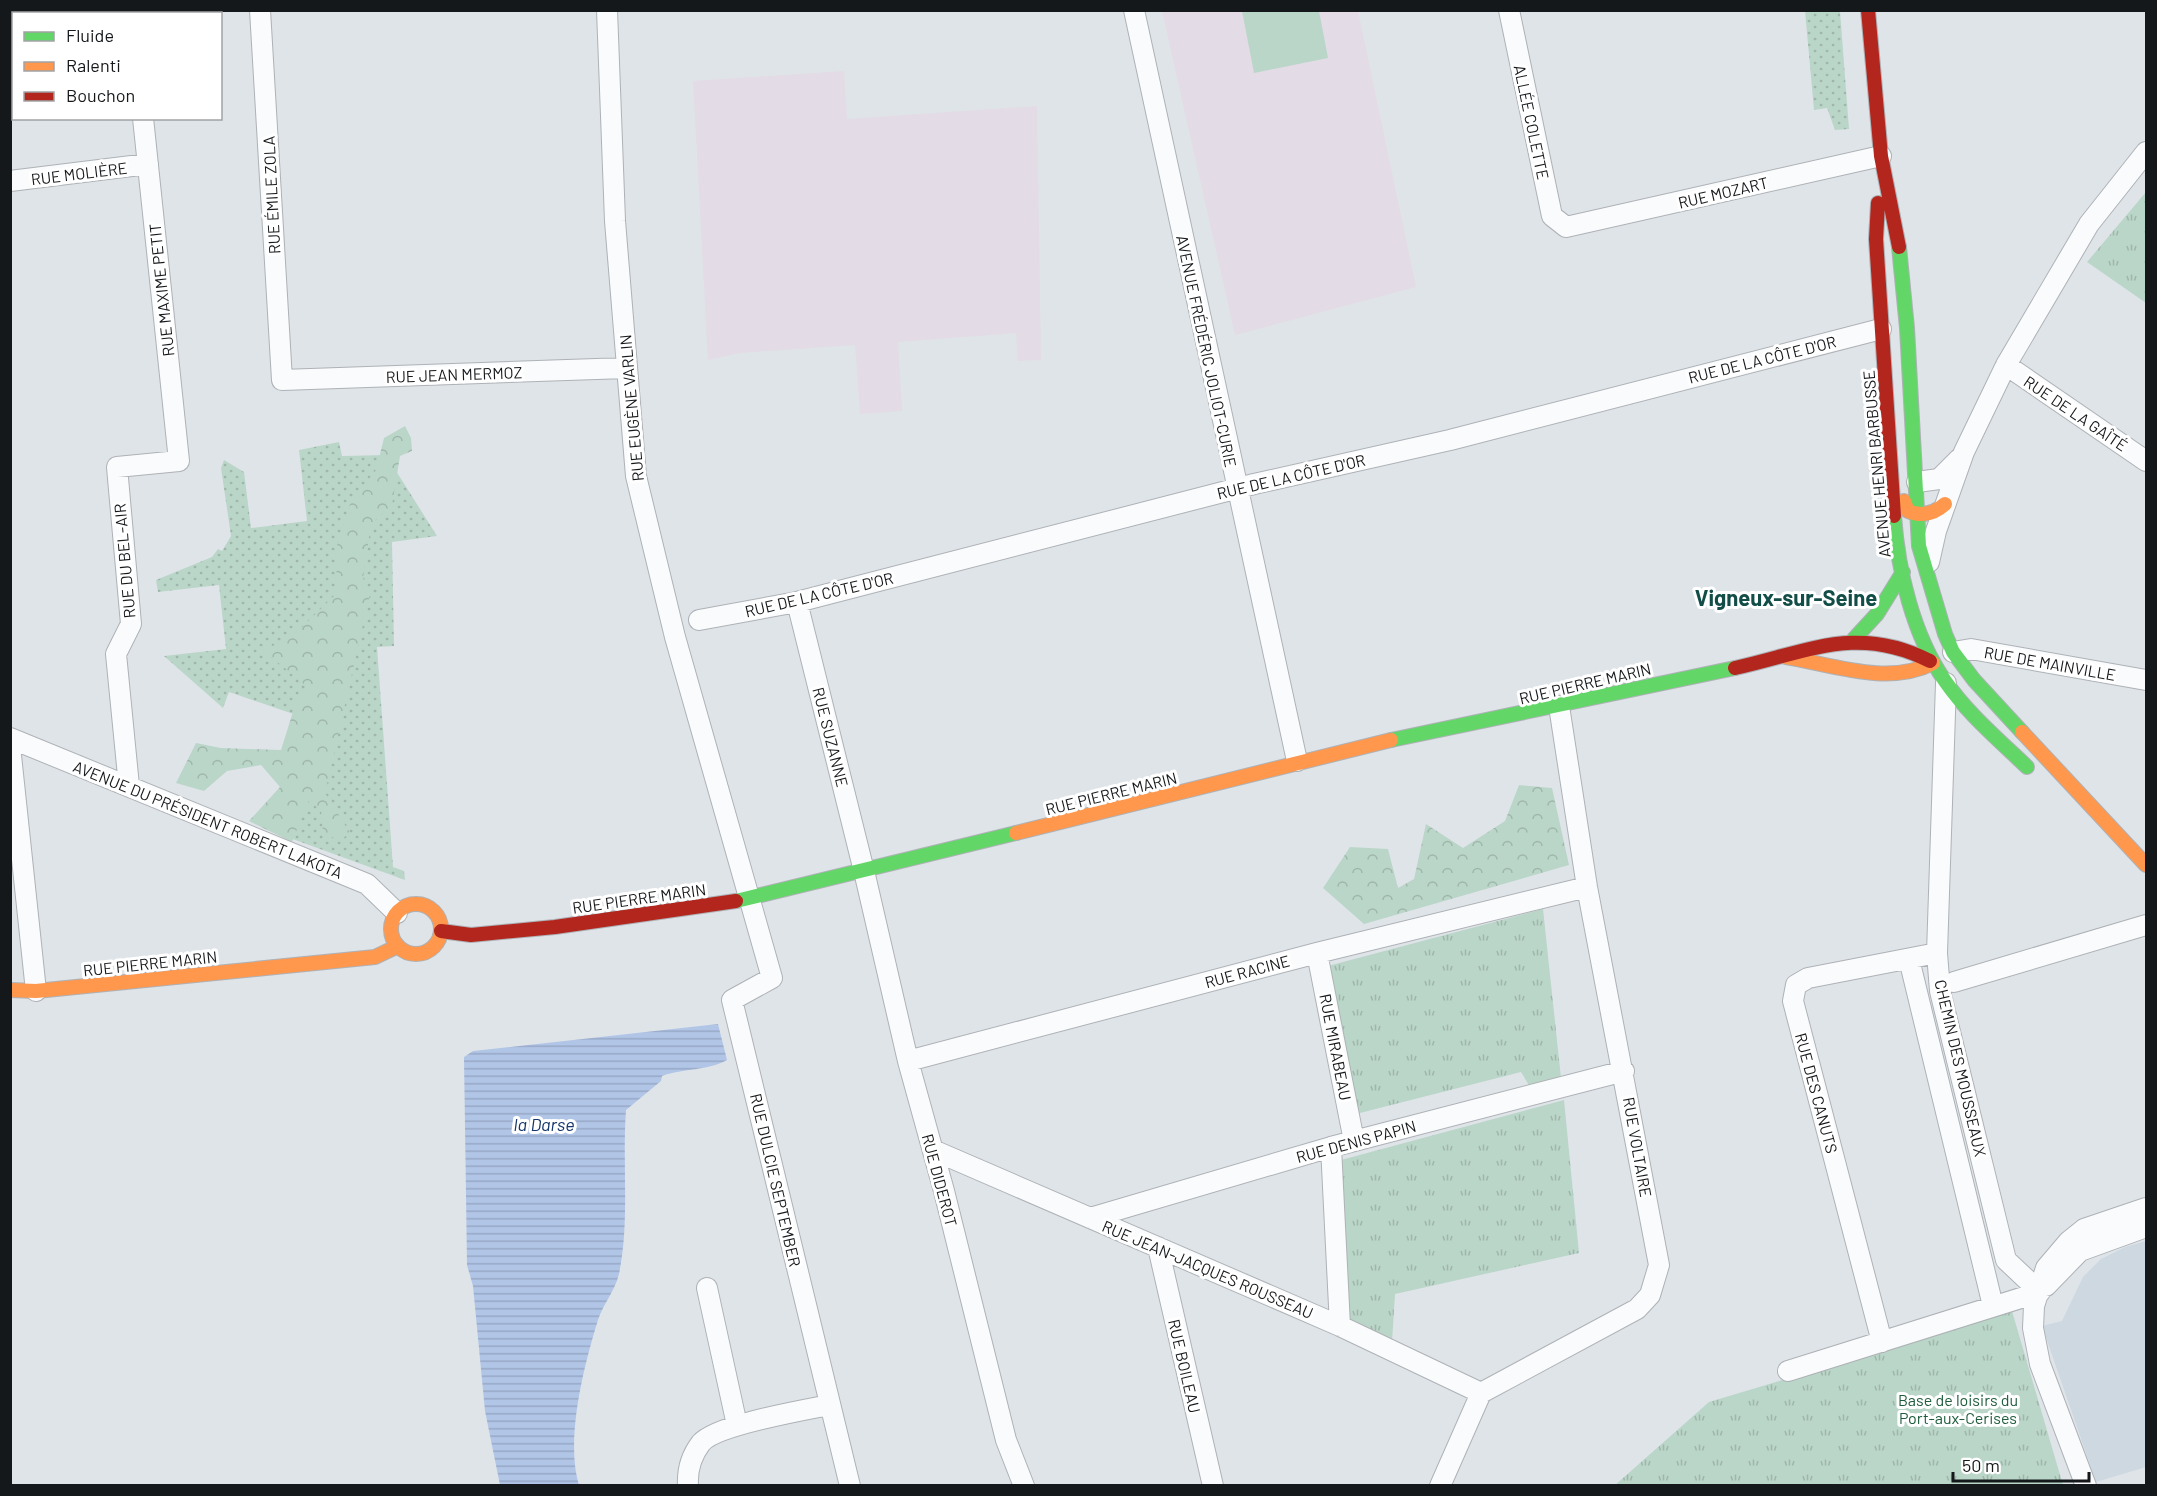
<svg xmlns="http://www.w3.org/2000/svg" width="2157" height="1496" font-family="Barlow,sans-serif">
<defs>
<pattern id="grass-dots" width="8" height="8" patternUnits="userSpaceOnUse" patternTransform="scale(1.5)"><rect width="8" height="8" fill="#bad6c8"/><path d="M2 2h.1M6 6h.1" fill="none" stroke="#9fb7ab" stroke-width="1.8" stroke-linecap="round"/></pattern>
<pattern id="forest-crowns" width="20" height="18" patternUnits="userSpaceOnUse" patternTransform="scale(1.5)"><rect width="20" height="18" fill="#bad6c8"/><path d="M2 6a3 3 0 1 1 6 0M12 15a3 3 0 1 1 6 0" fill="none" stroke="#9fb7ab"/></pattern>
<pattern id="park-tufts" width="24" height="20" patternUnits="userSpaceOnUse" patternTransform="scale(1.5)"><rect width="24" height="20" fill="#bad6c8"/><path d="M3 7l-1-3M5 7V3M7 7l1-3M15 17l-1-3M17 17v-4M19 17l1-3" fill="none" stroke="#9fb7ab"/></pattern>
<pattern id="water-rules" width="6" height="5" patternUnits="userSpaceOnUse" patternTransform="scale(1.5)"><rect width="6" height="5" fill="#b1c5e7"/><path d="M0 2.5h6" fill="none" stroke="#97a8c6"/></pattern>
</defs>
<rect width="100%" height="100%" fill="#dfe4e9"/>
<path fill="#cdd8e1" d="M2146,1241V1467L2096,1482L2042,1326L2062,1321L2083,1277L2101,1259L2125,1247Z"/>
<path fill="#e3dbe5" d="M1162,11H1358L1416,287L1235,335Z
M844,71L847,119L1037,106L1041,360L1018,361L1016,333L898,342L902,411L860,414L855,345L740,353L708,360L693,81Z"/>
<path fill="url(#grass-dots)" d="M1805,11H1840L1849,129L1835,130L1827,108L1814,110Z
M339,442L342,456L386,455L437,536L392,542L394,646L377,647L393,867L404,871L405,880L279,834L308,719L229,692L223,708L164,656L226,649L219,585L158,592L156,580L212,557L218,549L222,551L231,536L221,468L224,460L244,472L251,528L307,521L299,450Z"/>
<path fill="url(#forest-crowns)" d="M405,426L411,438L412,451L400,456L392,505L371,524L363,578L370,594L325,793L350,833L339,841L323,832L321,810L308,801L292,842L249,821L280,787L261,765L227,771L204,791L176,783L196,743L221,748L281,750L296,702L310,689L264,651L298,631L337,593L336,549L351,501L376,470L384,438Z
M1519,785L1552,788L1569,865L1364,924L1323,888L1350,847L1388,849L1398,888L1414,879L1426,824L1463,848L1505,821Z"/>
<path fill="url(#park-tufts)" d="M2146,192V303L2087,262Z
M1543,909L1561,1078L1530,1087L1521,1072L1356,1114L1324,967Z
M1564,1100L1579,1253L1395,1294L1392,1342L1349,1322L1341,1160Z
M2012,1311L2063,1485L1614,1486L1709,1402Z"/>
<path fill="#bad6c8" d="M1242,11H1319L1328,58L1254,73Z"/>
<path fill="url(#water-rules)" d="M718,1024L727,1060C707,1071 684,1068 662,1076L661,1081L626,1110C622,1164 630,1221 619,1274C615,1291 603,1304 598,1320C584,1365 565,1440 579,1485H500L485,1411L473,1286L467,1265L464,1057L473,1051Z"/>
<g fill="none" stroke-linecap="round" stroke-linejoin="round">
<g stroke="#aeb2b6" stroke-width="22">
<path id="street" d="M133,10V14
M260,10L282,380L626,368
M607,10L615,221L636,476L675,637L772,978L732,1000L850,1486
M1134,10L1297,761
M1509,10L1552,216L1566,227L1881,156
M10,181L148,164
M2006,365L2146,461
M1917,482L1939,479L1959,459
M1929,562L1936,531L1964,452L2006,365L2089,224L2146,152
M797,602L864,871L908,1061L944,1191L1006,1440L1024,1486
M699,620L797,602L1254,484L1450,440L1881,329
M1953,652L1971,649L2146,680
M1946,683L1937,953L1940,991L2006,1260L2040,1292
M10,738L367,884L397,913
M10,746L36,991
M129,786L116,654L131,624L117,467L179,461L143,118
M1317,953L1354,1141
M1909,959L1993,1306
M1954,982L2146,925
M908,1061L1317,953L1587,887
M1331,1147L1340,1326
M933,1150L1340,1326L1481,1393
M1090,1218L1331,1147L1624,1071
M1158,1247L1213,1486
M2046,1286L2080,1251L2146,1227
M707,1288L737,1425
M1882,1342L1793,1001L1796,985L1808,978L1937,953
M1788,1371L2040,1292
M688,1486C687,1470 691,1456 701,1443C716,1425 804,1410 829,1405
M1440,1486L1481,1393L1637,1309L1650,1295L1659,1265L1587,887L1559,706
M2086,1486L2040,1364L2033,1328L2034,1306L2046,1268L2069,1241L2084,1229L2146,1208"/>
</g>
<g stroke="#aeb2b6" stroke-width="16">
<path id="fast" d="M1899,247L1907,328L1919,546L1945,634L1953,652L1974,680L2022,732
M1894,516C1898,571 1913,635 1945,681C1967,713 1999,740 2027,767
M1854,639L1877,614L1903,572
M1391,740L1735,668
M736,901L1016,833"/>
</g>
<g stroke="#aeb2b6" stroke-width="16">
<path id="slow" d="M1904,501L1908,511C1922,517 1934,514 1945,504
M1786,657C1833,665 1889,686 1933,663L1930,661
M2022,732L2146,865
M1016,833L1391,740
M391 929a25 25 0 1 1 50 0a25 25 0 1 1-50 0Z
M10,990L36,991L375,957L398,946"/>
</g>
<g stroke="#aeb2b6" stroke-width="16">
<path id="jam" d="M1868,10L1881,156L1899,247
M1878,203L1876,239L1894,516
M1735,668C1808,652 1857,624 1930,661
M441,931L471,935L555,927L736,901"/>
</g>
<use href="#street" stroke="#fafbfc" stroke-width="20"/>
<use href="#fast" stroke="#63d668" stroke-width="14"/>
<use href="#slow" stroke="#ff974d" stroke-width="14"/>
<use href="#jam" stroke="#b3261e" stroke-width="14"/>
</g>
<g text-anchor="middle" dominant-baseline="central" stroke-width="6" stroke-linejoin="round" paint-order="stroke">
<g font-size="16" fill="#15181b" stroke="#fff">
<text transform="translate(1532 122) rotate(78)">ALLÉE COLETTE</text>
<text transform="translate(79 173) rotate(-7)">RUE MOLIÈRE</text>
<text transform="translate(1723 192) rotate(-13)">RUE MOZART</text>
<text transform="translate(271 195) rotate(-93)">RUE ÉMILE ZOLA</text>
<text transform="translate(161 290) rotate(-96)">RUE MAXIME PETIT</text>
<text transform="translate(1207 351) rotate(78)">AVENUE FRÉDÉRIC JOLIOT-CURIE</text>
<text transform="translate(1762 359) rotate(-14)">RUE DE LA CÔTE D'OR</text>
<text transform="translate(454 374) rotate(-2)">RUE JEAN MERMOZ</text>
<text transform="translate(631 408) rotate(-95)">RUE EUGÈNE VARLIN</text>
<text transform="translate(2076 413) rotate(34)">RUE DE LA GAÎTÉ</text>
<text transform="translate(1876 464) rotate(-95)">AVENUE HENRI BARBUSSE</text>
<text transform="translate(1291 476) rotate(-13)">RUE DE LA CÔTE D'OR</text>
<text transform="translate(124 561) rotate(-95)">RUE DU BEL-AIR</text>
<text transform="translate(819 594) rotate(-13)">RUE DE LA CÔTE D'OR</text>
<text transform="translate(2050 663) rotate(10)">RUE DE MAINVILLE</text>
<text transform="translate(1585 683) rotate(-13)">RUE PIERRE MARIN</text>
<text transform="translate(831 737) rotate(76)">RUE SUZANNE</text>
<text transform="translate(1111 793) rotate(-14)">RUE PIERRE MARIN</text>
<text transform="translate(208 819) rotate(22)">AVENUE DU PRÉSIDENT ROBERT LAKOTA</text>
<text transform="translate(639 898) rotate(-8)">RUE PIERRE MARIN</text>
<text transform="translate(150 963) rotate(-6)">RUE PIERRE MARIN</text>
<text transform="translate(1247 971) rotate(-15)">RUE RACINE</text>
<text transform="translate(1336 1047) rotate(79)">RUE MIRABEAU</text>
<text transform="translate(1961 1068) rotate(77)">CHEMIN DES MOUSSEAUX</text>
<text transform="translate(1817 1093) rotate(75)">RUE DES CANUTS</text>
<text transform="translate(1356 1141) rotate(-15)">RUE DENIS PAPIN</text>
<text transform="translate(1638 1147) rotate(80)">RUE VOLTAIRE</text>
<text transform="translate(776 1180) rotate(77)">RUE DULCIE SEPTEMBER</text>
<text transform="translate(940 1180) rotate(75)">RUE DIDEROT</text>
<text transform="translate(1208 1269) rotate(23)">RUE JEAN-JACQUES ROUSSEAU</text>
<text transform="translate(1185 1366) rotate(77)">RUE BOILEAU</text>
</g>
<g font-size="16" fill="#1e5c3c" stroke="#fff">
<text x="1958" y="1399">Base de loisirs du<tspan x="1958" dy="18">Port-aux-Cerises</tspan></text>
</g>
<g font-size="18" font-style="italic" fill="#15356c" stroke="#fff">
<text x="544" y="1124">la Darse</text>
</g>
<g font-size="22" font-weight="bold" fill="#124d47" stroke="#fff">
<text x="1786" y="597">Vigneux-sur-Seine</text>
</g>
</g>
<rect width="2157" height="1496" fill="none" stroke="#15181b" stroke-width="24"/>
<rect x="12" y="12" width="210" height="108" fill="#ffffff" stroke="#a1a3a4" stroke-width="1.5"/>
<rect x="24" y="32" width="30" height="9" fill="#63d668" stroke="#a1a3a4" stroke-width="1.5"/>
<text x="66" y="42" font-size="18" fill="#15181b">Fluide</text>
<rect x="24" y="62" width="30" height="9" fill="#ff974d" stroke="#a1a3a4" stroke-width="1.5"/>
<text x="66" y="72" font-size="18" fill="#15181b">Ralenti</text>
<rect x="24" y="92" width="30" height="9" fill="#b3261e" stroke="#a1a3a4" stroke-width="1.5"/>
<text x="66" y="102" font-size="18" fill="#15181b">Bouchon</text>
<path d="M1953 1472v9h136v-9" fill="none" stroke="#15181b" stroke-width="3"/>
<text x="1962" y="1472" font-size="18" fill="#15181b" stroke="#ffffff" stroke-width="4.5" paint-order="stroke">50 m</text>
</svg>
